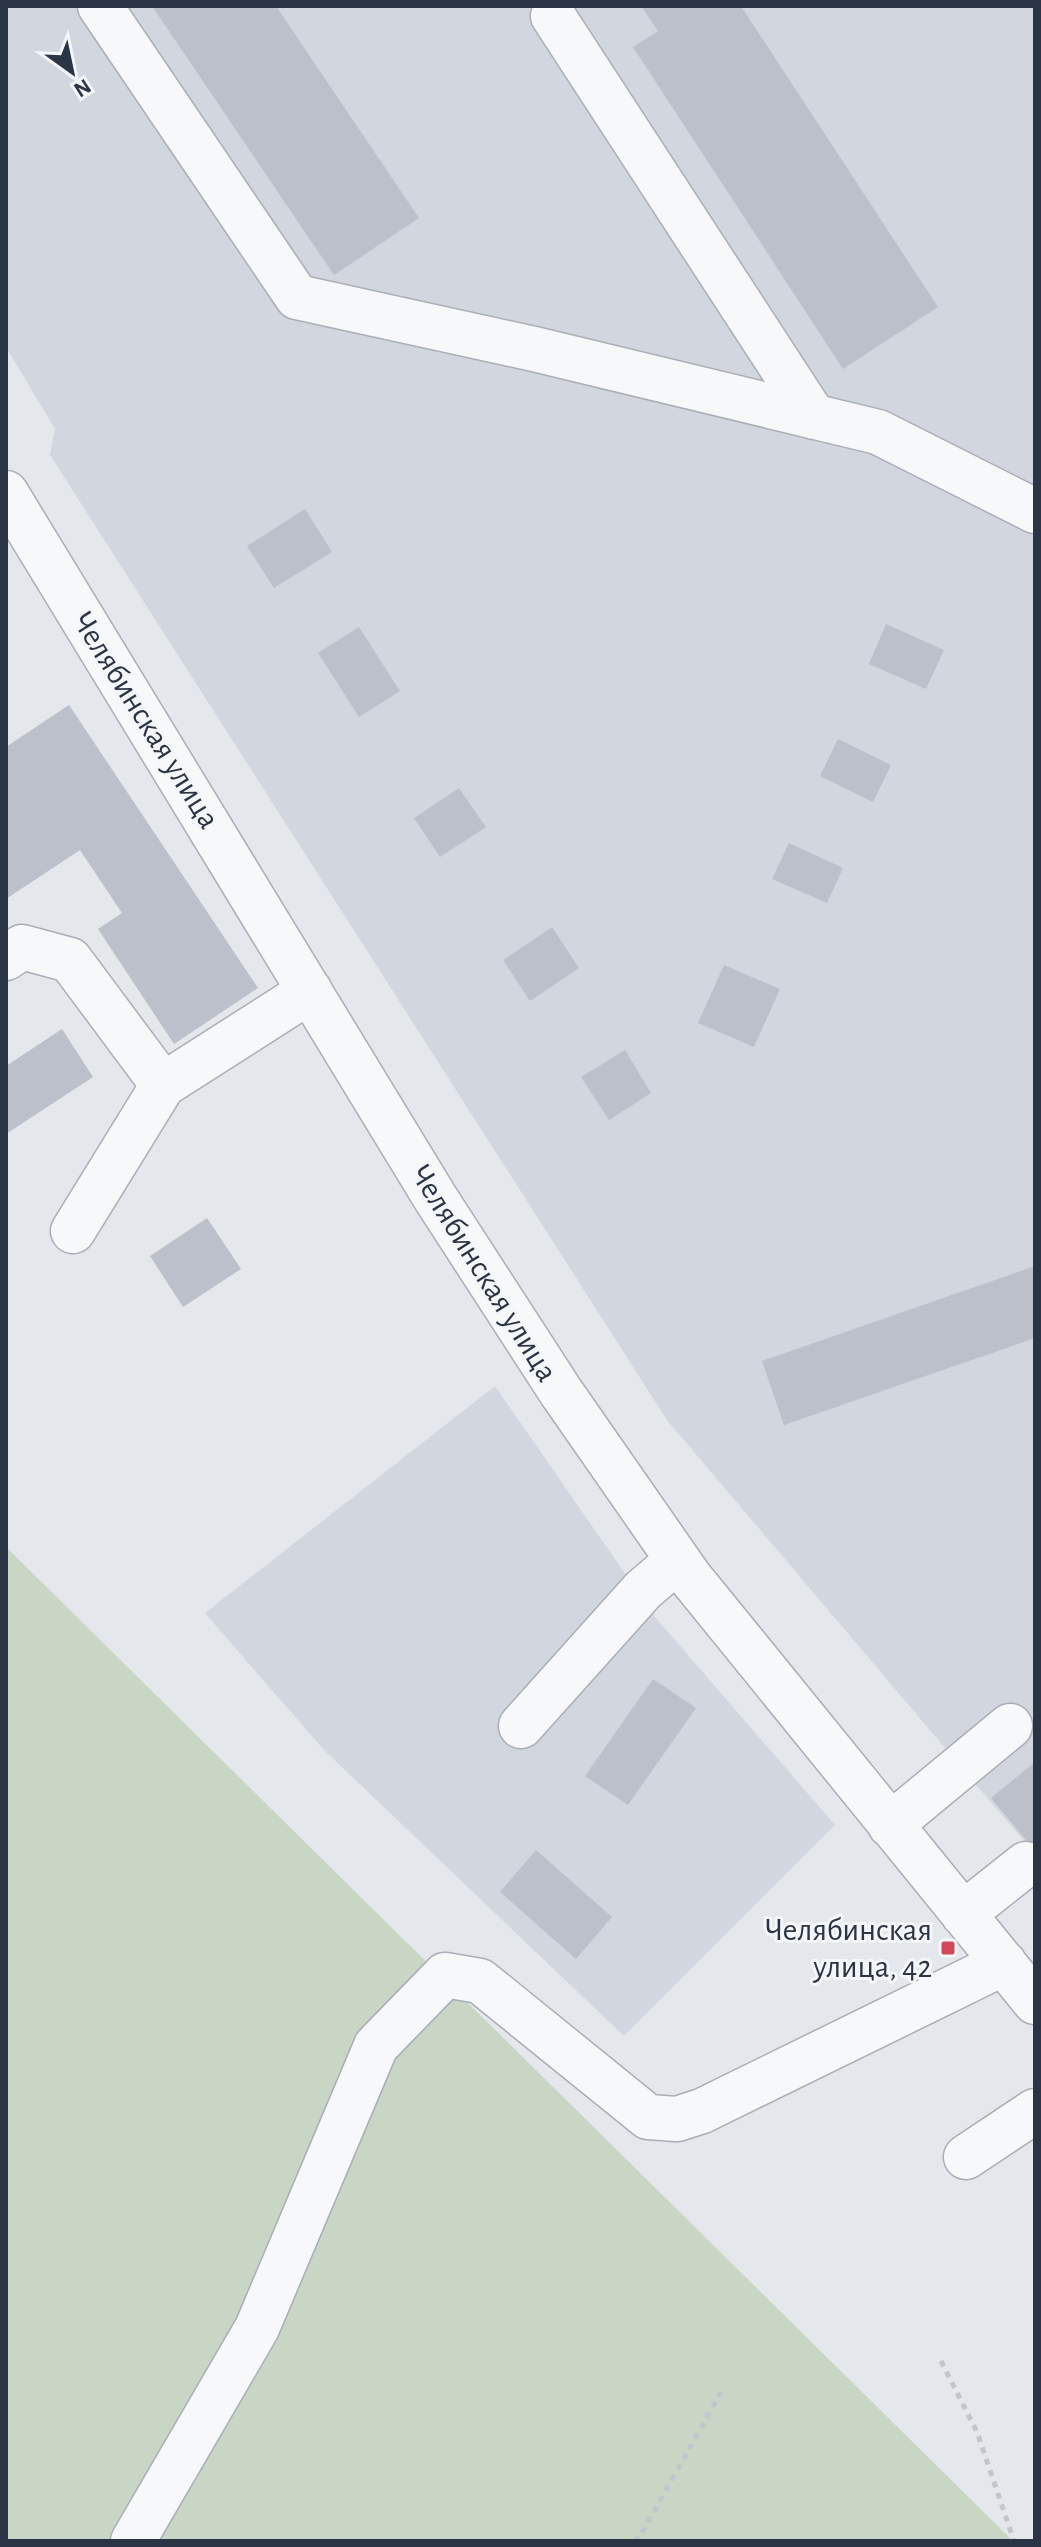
<svg xmlns="http://www.w3.org/2000/svg" width="1041" height="2547" font-family="'Alegreya Sans',sans-serif">
<rect width="100%" height="100%" fill="#e4e7ec"/>
<path fill="#d2d6de" d="M6,6H1035V1854L667,1420L50,455L55,429L6,347Z
M495,1386L655,1617L835,1825L624,2036L324,1750L205,1613Z"/>
<path fill="#c9d6c5" d="M6,1547L1013,2541H6Z"/>
<path fill="#bbc0ca" d="M152,6H276L419,218L334,275Z
M641,6H741L938,307L843,369L633,47L658,31Z
M305,509L332,552L274,588L247,546Z
M886,624L944,650L926,689L869,664Z
M359,627L400,691L359,717L318,653Z
M69,705L258,988L174,1044L98,929L122,913L80,850L6,899V747Z
M838,739L891,765L873,802L820,776Z
M459,788L486,827L440,857L414,818Z
M789,843L843,868L827,903L772,879Z
M552,927L579,968L530,1001L503,960Z
M724,965L780,989L754,1047L698,1023Z
M62,1029L93,1077L6,1134V1066Z
M625,1050L651,1093L609,1120L581,1077Z
M207,1218L241,1269L183,1307L150,1256Z
M1035,1266V1338L784,1425L762,1361Z
M653,1679L696,1708L628,1805L585,1776Z
M1035,1762V1851L991,1798Z
M536,1850L612,1917L576,1959L500,1892Z"/>
<g fill="none" stroke-linecap="round" stroke-linejoin="round">
<g stroke="#a9aeb7" stroke-width="47">
<path id="minor" d="M100,6L297,297L534,349L878,432L1035,511
M553,16L814,417
M6,493L436,1199L561,1392L689,1576L1035,2002
M6,958L22,947L70,960L163,1085
M73,1231L163,1085L310,991
M521,1726L643,1590L678,1560
M890,1825L1010,1726
M963,1914L1026,1864
M966,2157L1035,2111
M133,2541L257,2328L376,2046L445,1975L480,1981L648,2117L677,2119L702,2111L1004,1963"/>
</g>
<path stroke="#c2c5cb" stroke-width="5" stroke-dasharray="6 6" stroke-linecap="butt" d="M941,2361L977,2432L1014,2541
M634,2541L639,2538L721,2392"/>
<use href="#minor" stroke="#f7f8fa" stroke-width="44"/>
</g>
<rect fill="#d1495b" stroke="#f4f6f9" stroke-width="3" x="940" y="1940" width="16" height="16" rx="4"/>
<g text-anchor="middle" dominant-baseline="central" stroke-width="6" stroke-linejoin="round" paint-order="stroke">
<g font-size="32" fill="#2b3445" stroke="#f4f6f9">
<text transform="translate(146 720) rotate(58)">Челябинская улица</text>
<text transform="translate(484 1273) rotate(58)">Челябинская улица</text>
</g>
<g font-size="32" fill="#2b3445" stroke="#f4f6f9" text-anchor="end">
<text x="932" y="1930">Челябинская<tspan x="932" dy="37">улица, 42</tspan></text>
</g>
</g>
<rect width="1041" height="2547" fill="none" stroke="#2b3445" stroke-width="16"/>
<g transform="translate(72 72) rotate(147)" stroke="#f4f6f9" stroke-width="6" paint-order="stroke">
<path d="M0-6L14 30L0 20L-14 30Z" fill="#2b3445"/>
<text y="-12" font-size="22" font-weight="bold" text-anchor="middle" fill="#2b3445">N</text>
</g>
</svg>
